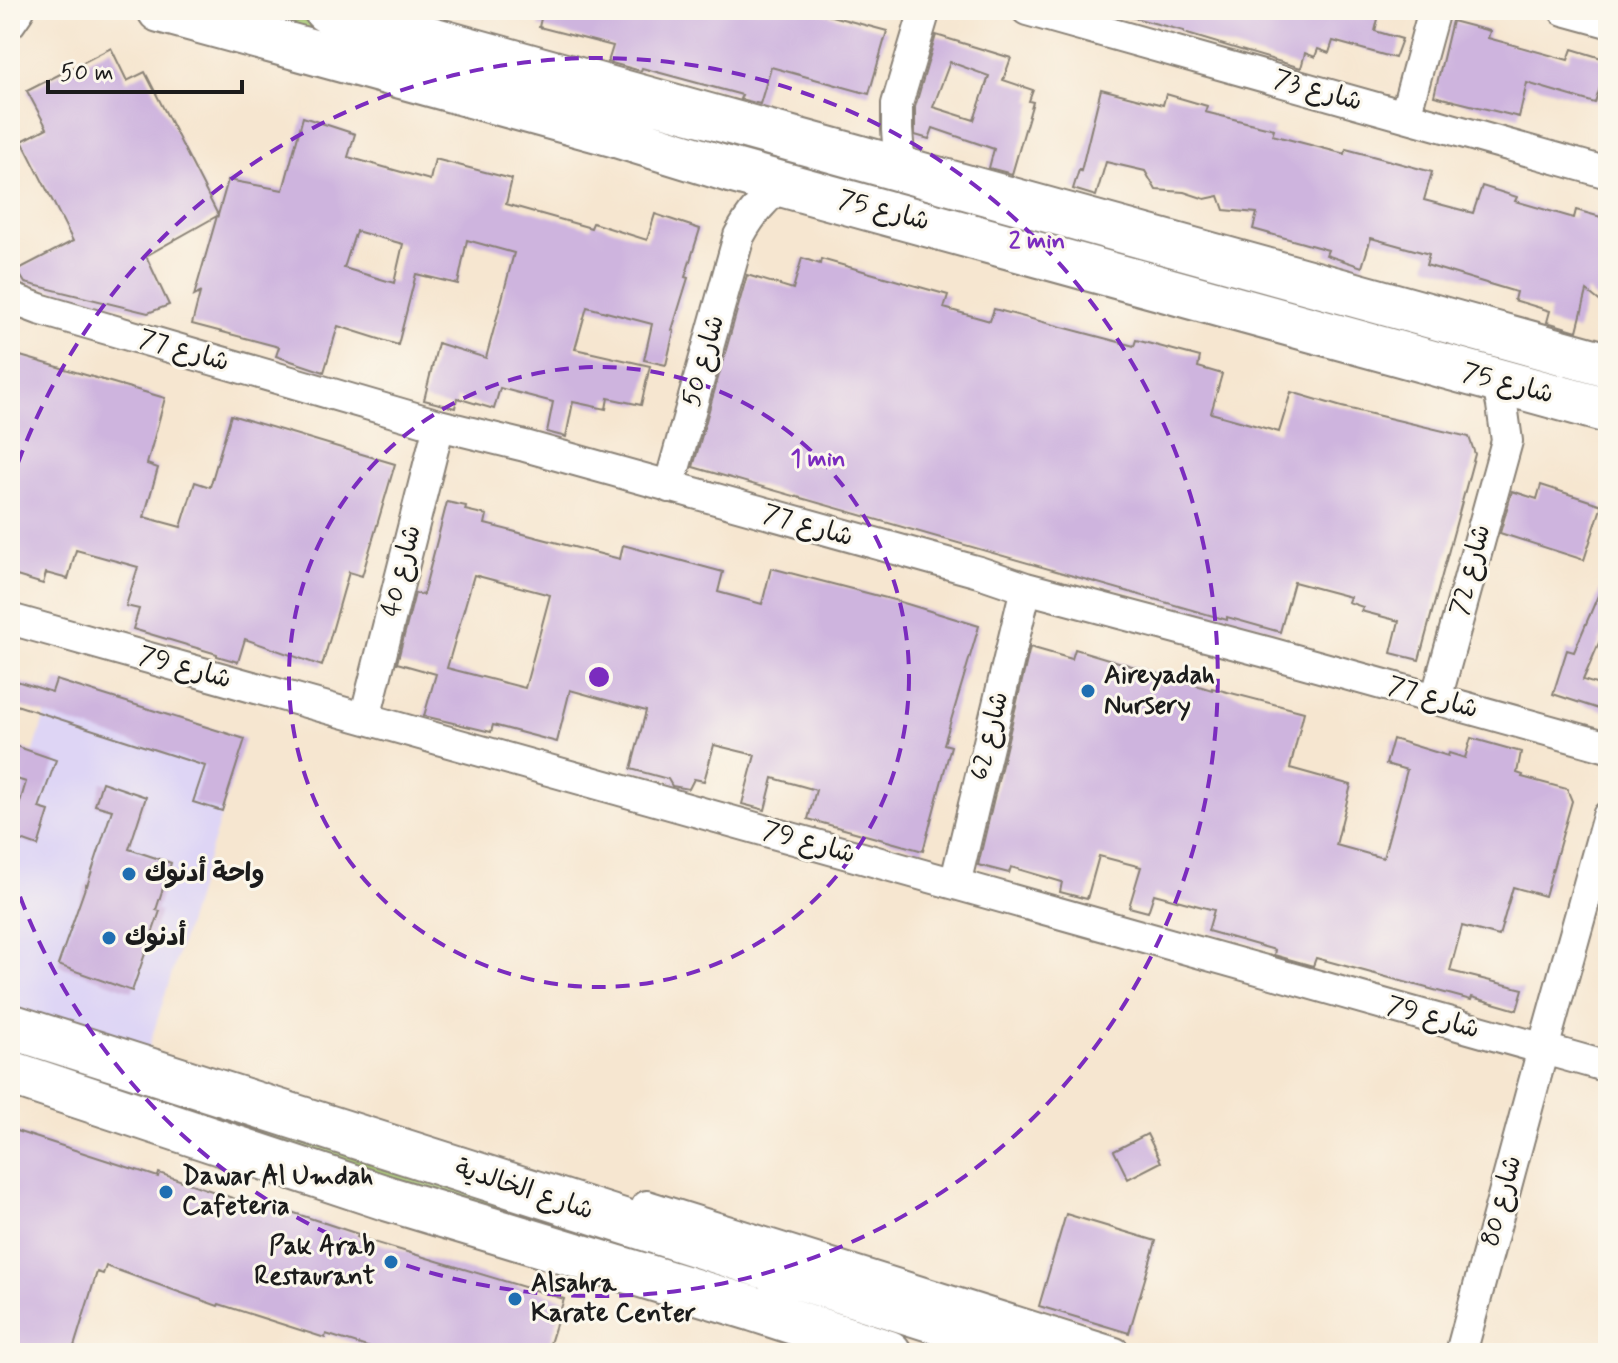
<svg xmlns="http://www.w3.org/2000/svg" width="1618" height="1363" font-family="Mynerve,'Playpen Sans Arabic',sans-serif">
<rect width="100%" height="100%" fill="#fbf7ec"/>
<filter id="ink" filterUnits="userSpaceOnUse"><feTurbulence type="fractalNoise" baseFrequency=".0125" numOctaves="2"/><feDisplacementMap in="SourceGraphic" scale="16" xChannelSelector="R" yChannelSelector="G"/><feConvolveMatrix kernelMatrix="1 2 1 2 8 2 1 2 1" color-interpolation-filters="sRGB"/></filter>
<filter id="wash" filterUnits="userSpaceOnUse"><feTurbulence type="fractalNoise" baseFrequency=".006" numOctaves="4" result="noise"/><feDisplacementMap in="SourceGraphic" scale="32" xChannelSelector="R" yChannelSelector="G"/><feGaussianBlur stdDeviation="1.8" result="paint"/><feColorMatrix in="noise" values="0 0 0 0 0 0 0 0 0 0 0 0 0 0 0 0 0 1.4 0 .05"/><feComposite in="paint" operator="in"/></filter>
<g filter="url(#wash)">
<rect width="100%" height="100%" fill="#f6e6d0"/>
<path fill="#ded5f5" d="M56,680L245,739L146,1056L10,1013V828Z"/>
<path fill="#a5c771" stroke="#607246" stroke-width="2" d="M221,10H267L324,25L321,39Z
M146,1087L588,1229L583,1243L142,1101Z
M926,1337L978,1353H932L922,1350Z"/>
<g id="blocks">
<path fill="#ceb4de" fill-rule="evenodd" d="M543,10H809L887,31L869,94L771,67L760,104L740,99L742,95L642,68L641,71L608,62L613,46L539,27Z
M1132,10H1360L1379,15L1375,31L1402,39L1395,58L1333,41L1329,53L1318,49L1315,57L1305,53L1301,68L1184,33V31L1131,17Z
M1452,21L1490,31L1488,38L1568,60L1572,49L1608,60V87L1601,84L1595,103L1527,83L1519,117L1434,96Z
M936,35L1011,58L1003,80L1033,90L1029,101L1033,102L1012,174L989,168L994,149L933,128L929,139L915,135V107ZM950,62L989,76L974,120L933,107Z
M111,48L127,81L145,72L218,215L228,180L283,190L303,117L355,134L348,157L430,180L435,159L512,179L506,204L591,228L593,223L647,240L655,214L700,229L685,277L688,278L672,330L674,331L666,365L644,360L652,324L587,307L575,349L650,366L641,405L608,398L606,409L573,402L566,437L547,432L553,402L500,388L494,409L457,398L455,408L424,400L438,343L486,358L499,310L514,253L467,240L458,284L416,274L398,345L338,326L324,372L276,356L279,347L192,324L200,293L194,296L217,216L146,256L169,305L148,313L25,283L17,270L73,241L22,141L47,128L27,91ZM356,231L403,244L394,283L344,268Z
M1101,89L1163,105L1166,94L1207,106L1205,112L1274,129L1272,135L1345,154L1346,149L1432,172L1424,200L1473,213L1482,186L1517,197L1515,201L1574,218L1576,210L1608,219V308L1587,291L1577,331L1547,322L1550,311L1514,300L1516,292L1426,265L1429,254L1371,238L1362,267L1326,255L1328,250L1253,229L1257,213L1224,210L1219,196L1205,199L1184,192L1156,190L1145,171L1106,162L1096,196L1073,189L1079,170L1081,171Z
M802,258L820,264L821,259L948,295L944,308L990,321L994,309L1134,346L1136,340L1200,357L1198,367L1222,374L1211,413L1279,432L1291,392L1342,407L1469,437L1475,454L1419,660L1391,653L1399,621L1361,611L1363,607L1348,602L1350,597L1294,582L1280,632L1227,617V620L693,467L747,275L793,289Z
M10,353L165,398L147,464L158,468L144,517L181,527L195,482L210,487L231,415L395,464L362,576L349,572L322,666L245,639L238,662L217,656V654L133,629L139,609L126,606L138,567L76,550L68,579L46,573L43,584L10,574Z
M1541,485L1602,505L1584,560L1500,533L1512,491L1537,499Z
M447,502L466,506L465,510L487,515L485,524L620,559L623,545L723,572L718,592L762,604L771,568L894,600L979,626L944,744L951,746L923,851L808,819L816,790L773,778L765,810L742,804L755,755L714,745L704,781L694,779L689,789L672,786L668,779L631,769L646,711L570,690L557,742L493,725L491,732L424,716L436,674L397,663L415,593L423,595ZM474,575L550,595L525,688L447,668Z
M1608,572V622L1583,680L1608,688V712L1553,694L1567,650L1574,652Z
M1030,647L1072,659L1075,649L1212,690V688L1304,712L1290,768L1351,785L1336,845L1383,858L1407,770L1386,764L1393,739L1448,756L1449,753L1465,758L1471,738L1521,752L1517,773L1523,775L1522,777L1567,789L1572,801L1545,896L1513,887L1499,936L1462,926L1450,971L1523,989L1517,1010L1472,997L1471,1000L1316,958L1313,966L1274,955L1275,950L1208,931L1214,910L1154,894L1148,912L1129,907L1141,867L1099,856L1087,899L1060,892L1062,882L1011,867L1009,873L978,865Z
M10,679L52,692L56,680L245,739L222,811L193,802L205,766L10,703Z
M10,744L56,760L39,808L49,811L38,846L10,836L26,782L10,777Z
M102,782L146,797L129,849L171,863L156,910L160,911L132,991L58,965L86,885L87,886L112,810L95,805Z
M10,1129L158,1177L159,1173L265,1209L267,1204L358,1234L357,1237L564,1299L547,1353H386L326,1334L325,1338L219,1304L218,1306L106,1266L103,1274L97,1272L72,1353H10Z
M1147,1134L1161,1162L1128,1179L1114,1151Z
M1066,1214L1156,1241L1129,1333L1039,1306Z"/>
</g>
</g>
<g filter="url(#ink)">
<use href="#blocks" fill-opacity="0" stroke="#898176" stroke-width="2"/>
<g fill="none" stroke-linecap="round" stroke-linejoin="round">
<g stroke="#898176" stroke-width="34">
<path id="street" d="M1027,10L1608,173
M1564,10L1608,22
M10,23L19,10
M1405,116L1434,10
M900,169L897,130V104L925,10
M10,298L39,309L439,425L525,446L979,572L1026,588L1270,653L1608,747
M669,487L739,236C751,214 764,198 783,184
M10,619L1608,1067
M1436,699L1507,441L1502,405L1497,381
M365,718L439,425
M955,884L1026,588
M647,1206L1115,1353
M1461,1353L1543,1049L1608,816"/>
</g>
<g stroke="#898176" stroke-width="48">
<path id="secondary" d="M160,10L613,134L730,170L1608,411
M326,10L1608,365"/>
</g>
<g stroke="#898176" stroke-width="48">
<path id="primary" d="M10,1026L1037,1353
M10,1073L386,1198L754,1309L889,1353"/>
</g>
<use href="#street" stroke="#fff" stroke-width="30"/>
<use href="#secondary" stroke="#fff" stroke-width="44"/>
<use href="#primary" stroke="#fff" stroke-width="44"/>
</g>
</g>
<g fill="none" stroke="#7b2cbf" stroke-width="4" stroke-dasharray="14 10">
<circle cx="599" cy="677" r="310"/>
<path d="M10 486A619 619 0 1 1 10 868"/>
</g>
<g fill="#1f6fb2" stroke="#fbf7ec" stroke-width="3">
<circle cx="1088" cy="691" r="8"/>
<circle cx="129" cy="874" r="8"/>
<circle cx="109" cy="938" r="8"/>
<circle cx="166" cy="1192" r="8"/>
<circle cx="391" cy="1262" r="8"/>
<circle cx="515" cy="1299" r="8"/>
</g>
<g text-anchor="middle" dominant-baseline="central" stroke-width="6" stroke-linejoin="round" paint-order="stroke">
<g font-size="26" fill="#1c1c1c" stroke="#fbf7ec">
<text transform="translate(1318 91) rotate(16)">شارع 73</text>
<text transform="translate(884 211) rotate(15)">شارع 75</text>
<text transform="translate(184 351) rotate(16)">شارع 77</text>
<text transform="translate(704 361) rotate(-74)">شارع 50</text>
<text transform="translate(1508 384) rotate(15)">شارع 75</text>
<text transform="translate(808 526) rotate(16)">شارع 77</text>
<text transform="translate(1471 570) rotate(-75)">شارع 72</text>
<text transform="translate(402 571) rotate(-76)">شارع 40</text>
<text transform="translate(185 668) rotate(16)">شارع 79</text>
<text transform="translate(1433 698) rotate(16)">شارع 77</text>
<text transform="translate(990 736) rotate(-76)">شارع 62</text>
<text transform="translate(809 843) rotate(16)">شارع 79</text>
<text transform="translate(1433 1018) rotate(16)">شارع 79</text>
<text transform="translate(524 1190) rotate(18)">شارع الخالدية</text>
<text transform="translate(1502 1201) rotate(-75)">شارع 80</text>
</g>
<g font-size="26" font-weight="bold" fill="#1c1c1c" stroke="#fbf7ec" text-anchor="start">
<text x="1104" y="676">Aireyadah<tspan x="1104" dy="30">Nursery</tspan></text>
<text x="145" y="874">واحة أدنوك</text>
<text x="125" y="938">أدنوك</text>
<text x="182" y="1177">Dawar Al Umdah<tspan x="182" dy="30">Cafeteria</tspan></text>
<text x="375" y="1247" text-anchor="end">Pak Arab<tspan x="375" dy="30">Restaurant</tspan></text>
<text x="531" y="1284">Alsahra<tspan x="531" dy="30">Karate Center</tspan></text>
</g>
</g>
<circle cx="599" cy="677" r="12" fill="#7b2cbf" stroke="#fbf7ec" stroke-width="4"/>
<g font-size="24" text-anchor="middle" font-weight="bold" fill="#7b2cbf" stroke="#fbf7ec" stroke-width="6" stroke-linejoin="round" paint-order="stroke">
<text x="1037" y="248">2 min</text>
<text x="818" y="466">1 min</text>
</g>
<rect width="1618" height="1363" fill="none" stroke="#fbf7ec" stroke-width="40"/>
<path d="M48 80v12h194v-12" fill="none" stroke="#1c1c1c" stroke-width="4"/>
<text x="60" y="80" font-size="24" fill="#1c1c1c" stroke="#fbf7ec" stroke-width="6" paint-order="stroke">50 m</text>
</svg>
